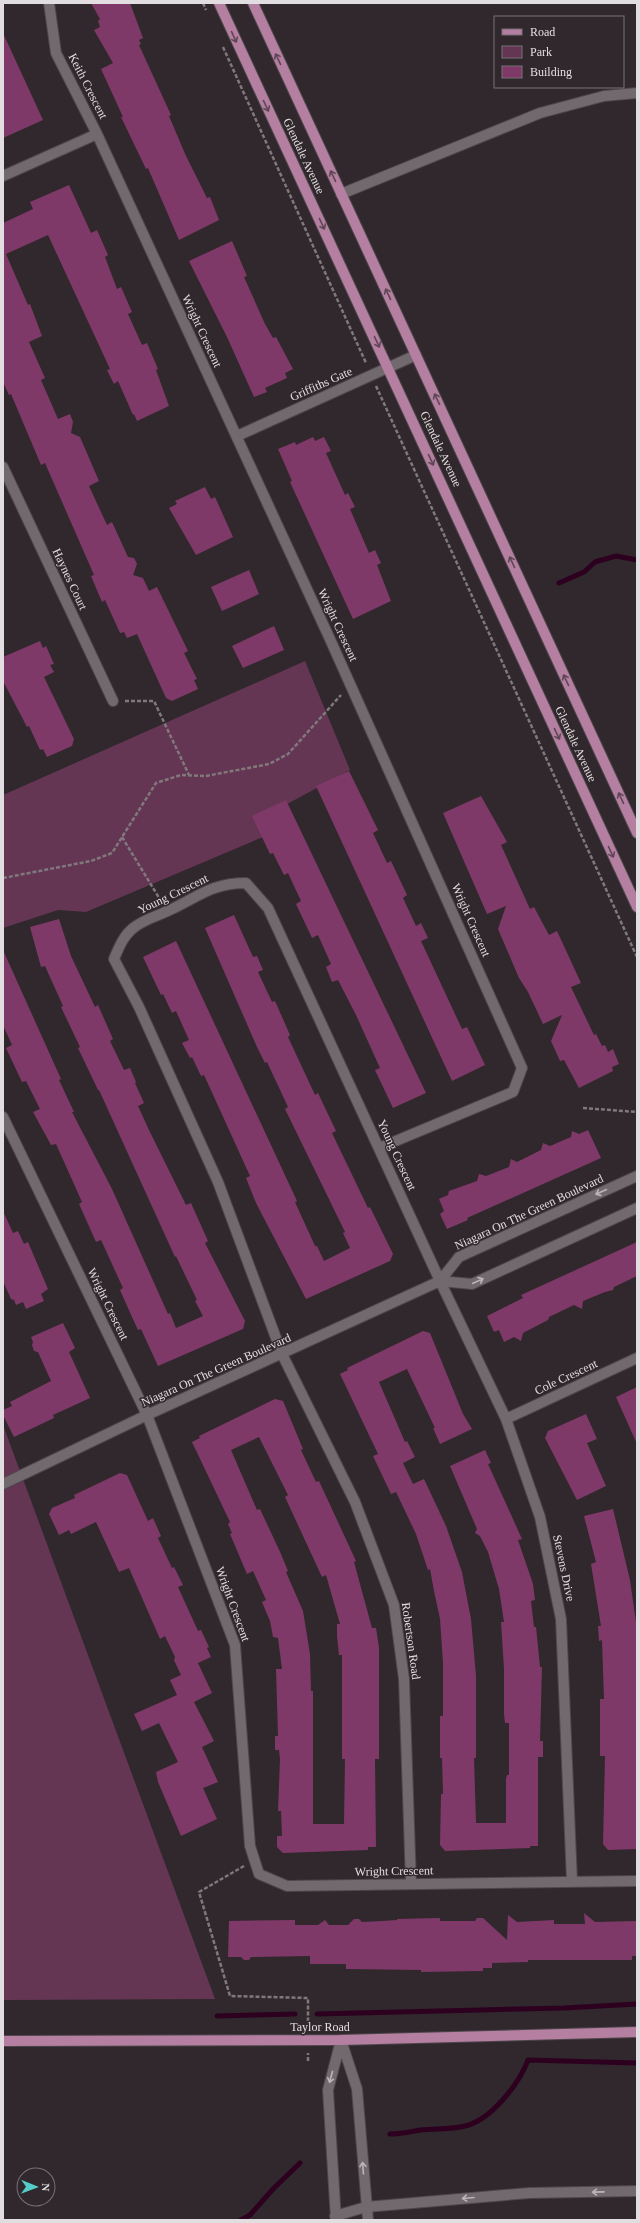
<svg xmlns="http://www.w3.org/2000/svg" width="640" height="2223" font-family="Georgia,serif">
<rect width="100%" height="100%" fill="#30282c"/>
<path fill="#653654" d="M305,661L350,770L265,816L263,837L86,912L58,910L3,928V795Z
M3,1425L215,1999L3,2000Z"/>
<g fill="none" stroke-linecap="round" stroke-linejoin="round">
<path stroke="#2d0020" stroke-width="5" d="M559,583L584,572L595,562L616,556L637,560
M317,2014L564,2008L637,2004
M217,2016L295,2014
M390,2134C402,2134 409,2132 420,2130C435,2128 451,2130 465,2126C491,2120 519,2084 528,2060L637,2063
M241,2220L250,2215L274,2188L300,2163"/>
</g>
<path fill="#7f3968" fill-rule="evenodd" d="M91,3H130L143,38L139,40L141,44L139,45L171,115L169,116L186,156L207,198L210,197L219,220L179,240L148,168L146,169L121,117H123L101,69L113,63L94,30L100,27L98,21L100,19Z
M3,33L43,120L3,138Z
M69,185L91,233L97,230L108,255L105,257L117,289L121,287L132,312L128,314L142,345L147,343L158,369L156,370L169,406L137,421L134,414L133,415L118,381L114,384L107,370L110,369L48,235L6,254L28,305L30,304L42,336L29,342L45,378L41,380L58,419L70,414L73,422L71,433L80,437L99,481L89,486L107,525L112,522L128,557L134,558L137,564L133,575L143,578L149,591L157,587L188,651L184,653L197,679L194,680L198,689L172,701L166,698L137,634L127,638L124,632L120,633L105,600L102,602L91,576L94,575L45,463L41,465L11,394L9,395L3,382V223L33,209L30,202Z
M232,241L247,276L244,277L265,324L273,338L276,337L293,369L285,373L287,378L265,388L267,392L254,397L227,337L189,261Z
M313,437L315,441L324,437L331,451L326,453L345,495L348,493L355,507L350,509L369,553L375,550L381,563L377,565L391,601L353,619L290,482L292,481L278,449L295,442L296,445Z
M205,487L211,499L215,497L233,537L196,555L169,508L177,504L175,501Z
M249,570L259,594L222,611L211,587Z
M274,626L284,650L243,668L232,646Z
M40,641L43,648L46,646L54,664L50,665L54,672L44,677L74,739L72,746L47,757L43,749L40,750L29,726L27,727L3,681V657Z
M349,771L378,830L373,833L387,863L391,861L407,895L403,898L416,926L421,923L428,938L421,941L441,984L462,1029L467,1027L485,1065L452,1081L316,786Z
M481,796L507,842L501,845L530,909L534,907L549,935L557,931L581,983L571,987L594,1035L596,1034L602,1046L605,1045L608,1052L613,1049L619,1064L612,1067L613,1071L579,1088L564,1060L560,1061L551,1041L562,1015L543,1024L528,992L519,978L498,929L506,906L487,914L443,813Z
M286,800L426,1093L393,1108L375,1070L380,1068L356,1015L338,980L332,982L326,967L331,964L318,935L312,938L296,904L301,901L288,873L284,875L273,853L270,854L252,816Z
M234,915L253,957L257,956L263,970L258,972L272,1002L275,1001L290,1035L288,1037L315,1095L318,1093L336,1131L332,1133L368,1208L370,1207L393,1254L390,1261L306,1299L256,1203L246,1178L250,1176L204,1075L201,1076L192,1057L190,1058L182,1043L189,1040L176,1011L172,1013L163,994L161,995L143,957L176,941L297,1201L295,1202L315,1246H317L324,1261L350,1248L343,1233L345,1232L285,1109L288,1107L267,1062L265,1063L257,1047L205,928Z
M59,919L71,956L95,1007L98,1005L113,1039L110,1041L124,1070L130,1068L136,1082L135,1083L144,1103L138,1106L149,1130L186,1205L191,1203L208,1241L205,1243L245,1321L243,1329L158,1366L141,1329L138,1330L132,1317L120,1290L123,1288L101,1240L96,1242L79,1204L82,1202L56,1144L51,1145L33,1112L40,1109L26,1081L22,1082L6,1048L12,1045L3,1025V950L61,1079L59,1080L74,1112H72L112,1189L168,1314L170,1313L176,1328L203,1316L195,1301L197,1300L176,1256L175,1257L99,1090H98L78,1048L80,1047L61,1007L63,1006L45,966L41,967L30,927Z
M588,1130L601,1158L467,1218L468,1220L447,1229L440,1214L444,1211L439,1199L448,1195L449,1191L477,1181L479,1174L486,1176L509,1167L511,1159L517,1162L541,1150L543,1143L550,1146L571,1137L572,1131L579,1134Z
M3,1211L13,1233L18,1231L24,1244L28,1242L48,1289L41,1294L44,1301L26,1309L23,1302L16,1305L14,1300L11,1299L3,1281Z
M637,1242V1276L614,1287L613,1290L605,1292L583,1301L582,1309L574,1305L549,1317L548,1320L523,1333L521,1341L514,1337L504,1342L499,1330L494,1332L487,1316L523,1298L521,1295Z
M63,1323L75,1348L69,1352L90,1398L53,1415L54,1418L14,1437L3,1415V1410L12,1406L10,1402L51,1381L38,1352L34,1351L32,1345L33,1342L31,1337Z
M423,1331L430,1333L463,1414L472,1429L440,1444L433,1428H435L407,1369L379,1382L405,1442L407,1441L415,1457L403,1463L413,1484L424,1479L446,1526L462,1572L471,1619L476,1676V1758H474L476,1823H506V1779L507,1775H509V1723H505L504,1714V1669L501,1622H504L499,1589L488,1552L480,1536L475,1533L477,1529L450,1466L485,1450L491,1463L488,1464L522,1539L518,1540L533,1584L535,1600L531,1601L534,1627H536L540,1667H542L540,1741H543V1757H538V1846H530V1848L445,1851L440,1845L441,1794H443L442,1758H440V1716H443V1663L440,1619L434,1591L430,1569L428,1570L416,1534L396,1492L391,1494L373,1456L378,1454L340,1374L348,1370L347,1368Z
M637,1387V1444L616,1397Z
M275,1399L283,1401L303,1449L301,1450L316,1482L319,1481L356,1561L354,1562L372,1628H376L379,1648V1759H375L376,1847H368V1850L283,1853L277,1847V1836H282L281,1811H278L280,1759L279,1750H275V1736H278L276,1669H282L278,1638L273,1637L270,1621L262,1602L266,1600L253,1571L247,1574L230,1534L232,1533L228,1524L230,1522L192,1442L200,1438L199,1436ZM259,1437L288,1495L285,1497L322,1577L326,1575L340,1624H337V1636L339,1655H342V1759H345L344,1824H313V1691H311L310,1654L303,1611L286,1572L288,1571L281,1554L260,1509L257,1510L231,1450Z
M586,1414L597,1439L587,1443L606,1486L577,1500L545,1438L548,1431Z
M120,1473L127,1475L148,1521L153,1518L161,1536L158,1538L172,1568L174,1567L183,1585L178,1587L198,1631L201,1630L209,1647L207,1648L211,1657L198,1663L212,1693L194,1702L214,1741L202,1747L218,1782L203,1788L217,1819L181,1836L158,1782L156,1772L178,1762L159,1723L142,1731L134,1714L177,1695L170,1680L181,1675L174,1660L175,1657L165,1636L160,1639L129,1568L119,1572L96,1522L71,1534L69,1530L59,1535L49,1514L52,1508L75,1498L74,1495Z
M613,1509L630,1580L636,1622L637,1849L608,1850L603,1844L605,1756H600V1699H604L602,1640L599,1641L598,1626H601L591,1564L596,1562L584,1516Z
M584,1913L595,1922L637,1921V1956H632V1960H528V1962L492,1963V1968H483V1971L421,1972V1970L346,1969V1964H310V1956L251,1957L249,1960H244L241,1957H228L229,1921L295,1920V1925H318L325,1920L329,1925H348L354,1919H359L362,1922L382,1921L397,1920V1919L440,1918V1921H475L477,1918H483L507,1940L508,1915L517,1922L554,1920V1924H585Z"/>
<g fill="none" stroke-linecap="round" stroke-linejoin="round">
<g stroke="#4d464a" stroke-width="12">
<path id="minor" d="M49,3L56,53L97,134
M3,176L97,134L329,637L522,1068L513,1092L379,1148
M341,194L540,113L604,96L637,93
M237,436L416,355
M3,467L113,701
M3,1117L147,1415L235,1645L250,1846L259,1874L287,1886L637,1881
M440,1281L459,1257L637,1176
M506,1419L637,1358
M3,1484L147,1415L440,1281L472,1284L637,1208
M411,1883L404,1679L394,1605L355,1502L282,1354L218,1182L139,1007L114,959C119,947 124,934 136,926C146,919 160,915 172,909C199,896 213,883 246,883L268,908L440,1281L506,1419L540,1517L561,1619L572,1882
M341,2040L357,2089L368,2220
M335,2216L366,2207L529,2193L637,2191
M336,2220L328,2090L341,2040"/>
</g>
<g stroke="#4d464a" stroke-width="12">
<path id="major" d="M219,3L637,907
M253,3L637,833
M3,2041L341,2040L637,2032"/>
</g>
<path stroke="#7f797c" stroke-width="2.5" stroke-dasharray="4 2" stroke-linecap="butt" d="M203,3L206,10
M223,47L366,363
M376,386L637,957
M125,701H154L189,775
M122,837L161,901
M3,878L91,861L112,853L156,783L181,775L206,776L269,764L288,754L341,695
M583,1108L637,1112
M244,1866L199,1892L230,1996L308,1998V2028
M308,2061V2053"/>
<use href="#minor" stroke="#72696e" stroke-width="10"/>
<use href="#major" stroke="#b47fa0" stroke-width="10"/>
</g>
<defs><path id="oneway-shaft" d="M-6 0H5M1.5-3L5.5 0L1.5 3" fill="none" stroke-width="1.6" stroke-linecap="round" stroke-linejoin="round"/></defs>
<g stroke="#5e4655">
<use href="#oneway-shaft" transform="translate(234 37) rotate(66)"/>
<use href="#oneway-shaft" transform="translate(278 59) rotate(-115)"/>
<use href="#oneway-shaft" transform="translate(266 106) rotate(65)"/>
<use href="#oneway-shaft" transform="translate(333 176) rotate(-115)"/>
<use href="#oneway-shaft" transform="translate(322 224) rotate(65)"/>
<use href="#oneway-shaft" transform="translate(388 294) rotate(-115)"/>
<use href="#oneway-shaft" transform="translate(377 342) rotate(65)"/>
<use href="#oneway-shaft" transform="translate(437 399) rotate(-115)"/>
<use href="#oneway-shaft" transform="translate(431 460) rotate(65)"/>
<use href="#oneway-shaft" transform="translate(512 562) rotate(-115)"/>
<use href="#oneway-shaft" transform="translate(566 680) rotate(-115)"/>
<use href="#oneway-shaft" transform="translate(557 734) rotate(65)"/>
<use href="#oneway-shaft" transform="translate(621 798) rotate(-115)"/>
<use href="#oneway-shaft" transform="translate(611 852) rotate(65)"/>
</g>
<g stroke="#bbb4b8">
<use href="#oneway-shaft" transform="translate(601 1192) rotate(156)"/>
<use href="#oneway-shaft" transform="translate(478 1281) rotate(-25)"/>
<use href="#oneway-shaft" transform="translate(331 2077) rotate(105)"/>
<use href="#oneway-shaft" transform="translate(363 2168) rotate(-94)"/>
<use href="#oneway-shaft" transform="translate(598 2192) rotate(179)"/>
<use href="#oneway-shaft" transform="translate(468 2198) rotate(175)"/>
</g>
<g text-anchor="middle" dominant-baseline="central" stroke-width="3" stroke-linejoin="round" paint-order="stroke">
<g font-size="12" fill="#e2dde0" stroke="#30282c">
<text transform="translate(88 86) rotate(63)">Keith Crescent</text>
<text transform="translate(304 156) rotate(65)">Glendale Avenue</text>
<text transform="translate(202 331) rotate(65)">Wright Crescent</text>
<text transform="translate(321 384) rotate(-24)">Griffiths Gate</text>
<text transform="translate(441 449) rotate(65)">Glendale Avenue</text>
<text transform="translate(70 579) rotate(65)">Haynes Court</text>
<text transform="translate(338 625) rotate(65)">Wright Crescent</text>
<text transform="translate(576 744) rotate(65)">Glendale Avenue</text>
<text transform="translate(173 894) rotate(-26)">Young Crescent</text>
<text transform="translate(471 920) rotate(66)">Wright Crescent</text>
<text transform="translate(397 1155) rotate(65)">Young Crescent</text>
<text transform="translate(529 1212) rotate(-25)">Niagara On The Green Boulevard</text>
<text transform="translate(108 1304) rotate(64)">Wright Crescent</text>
<text transform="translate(216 1370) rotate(-24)">Niagara On The Green Boulevard</text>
<text transform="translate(566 1377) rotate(-25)">Cole Crescent</text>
<text transform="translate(564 1568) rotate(78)">Stevens Drive</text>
<text transform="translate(233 1604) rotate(70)">Wright Crescent</text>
<text transform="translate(411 1641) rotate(82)">Robertson Road</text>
<text transform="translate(394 1871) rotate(-1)">Wright Crescent</text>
<text x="320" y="2027">Taylor Road</text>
</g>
</g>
<rect width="640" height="2223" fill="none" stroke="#e2dde0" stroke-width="8"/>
<rect x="494" y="16" width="130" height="72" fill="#30282c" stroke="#777074"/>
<rect x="502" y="29" width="20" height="6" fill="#b47fa0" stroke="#777074"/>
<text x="530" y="36" font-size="12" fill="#e2dde0">Road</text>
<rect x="502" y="46" width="20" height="12" fill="#653654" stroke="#777074"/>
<text x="530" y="56" font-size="12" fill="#e2dde0">Park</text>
<rect x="502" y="66" width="20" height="12" fill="#7f3968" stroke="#777074"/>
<text x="530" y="76" font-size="12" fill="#e2dde0">Building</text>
<g transform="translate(36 2187) rotate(91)"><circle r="19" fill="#30282c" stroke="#777074"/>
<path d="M0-3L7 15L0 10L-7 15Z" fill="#53cdc9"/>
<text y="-6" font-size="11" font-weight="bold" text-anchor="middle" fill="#e2dde0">N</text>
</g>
</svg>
